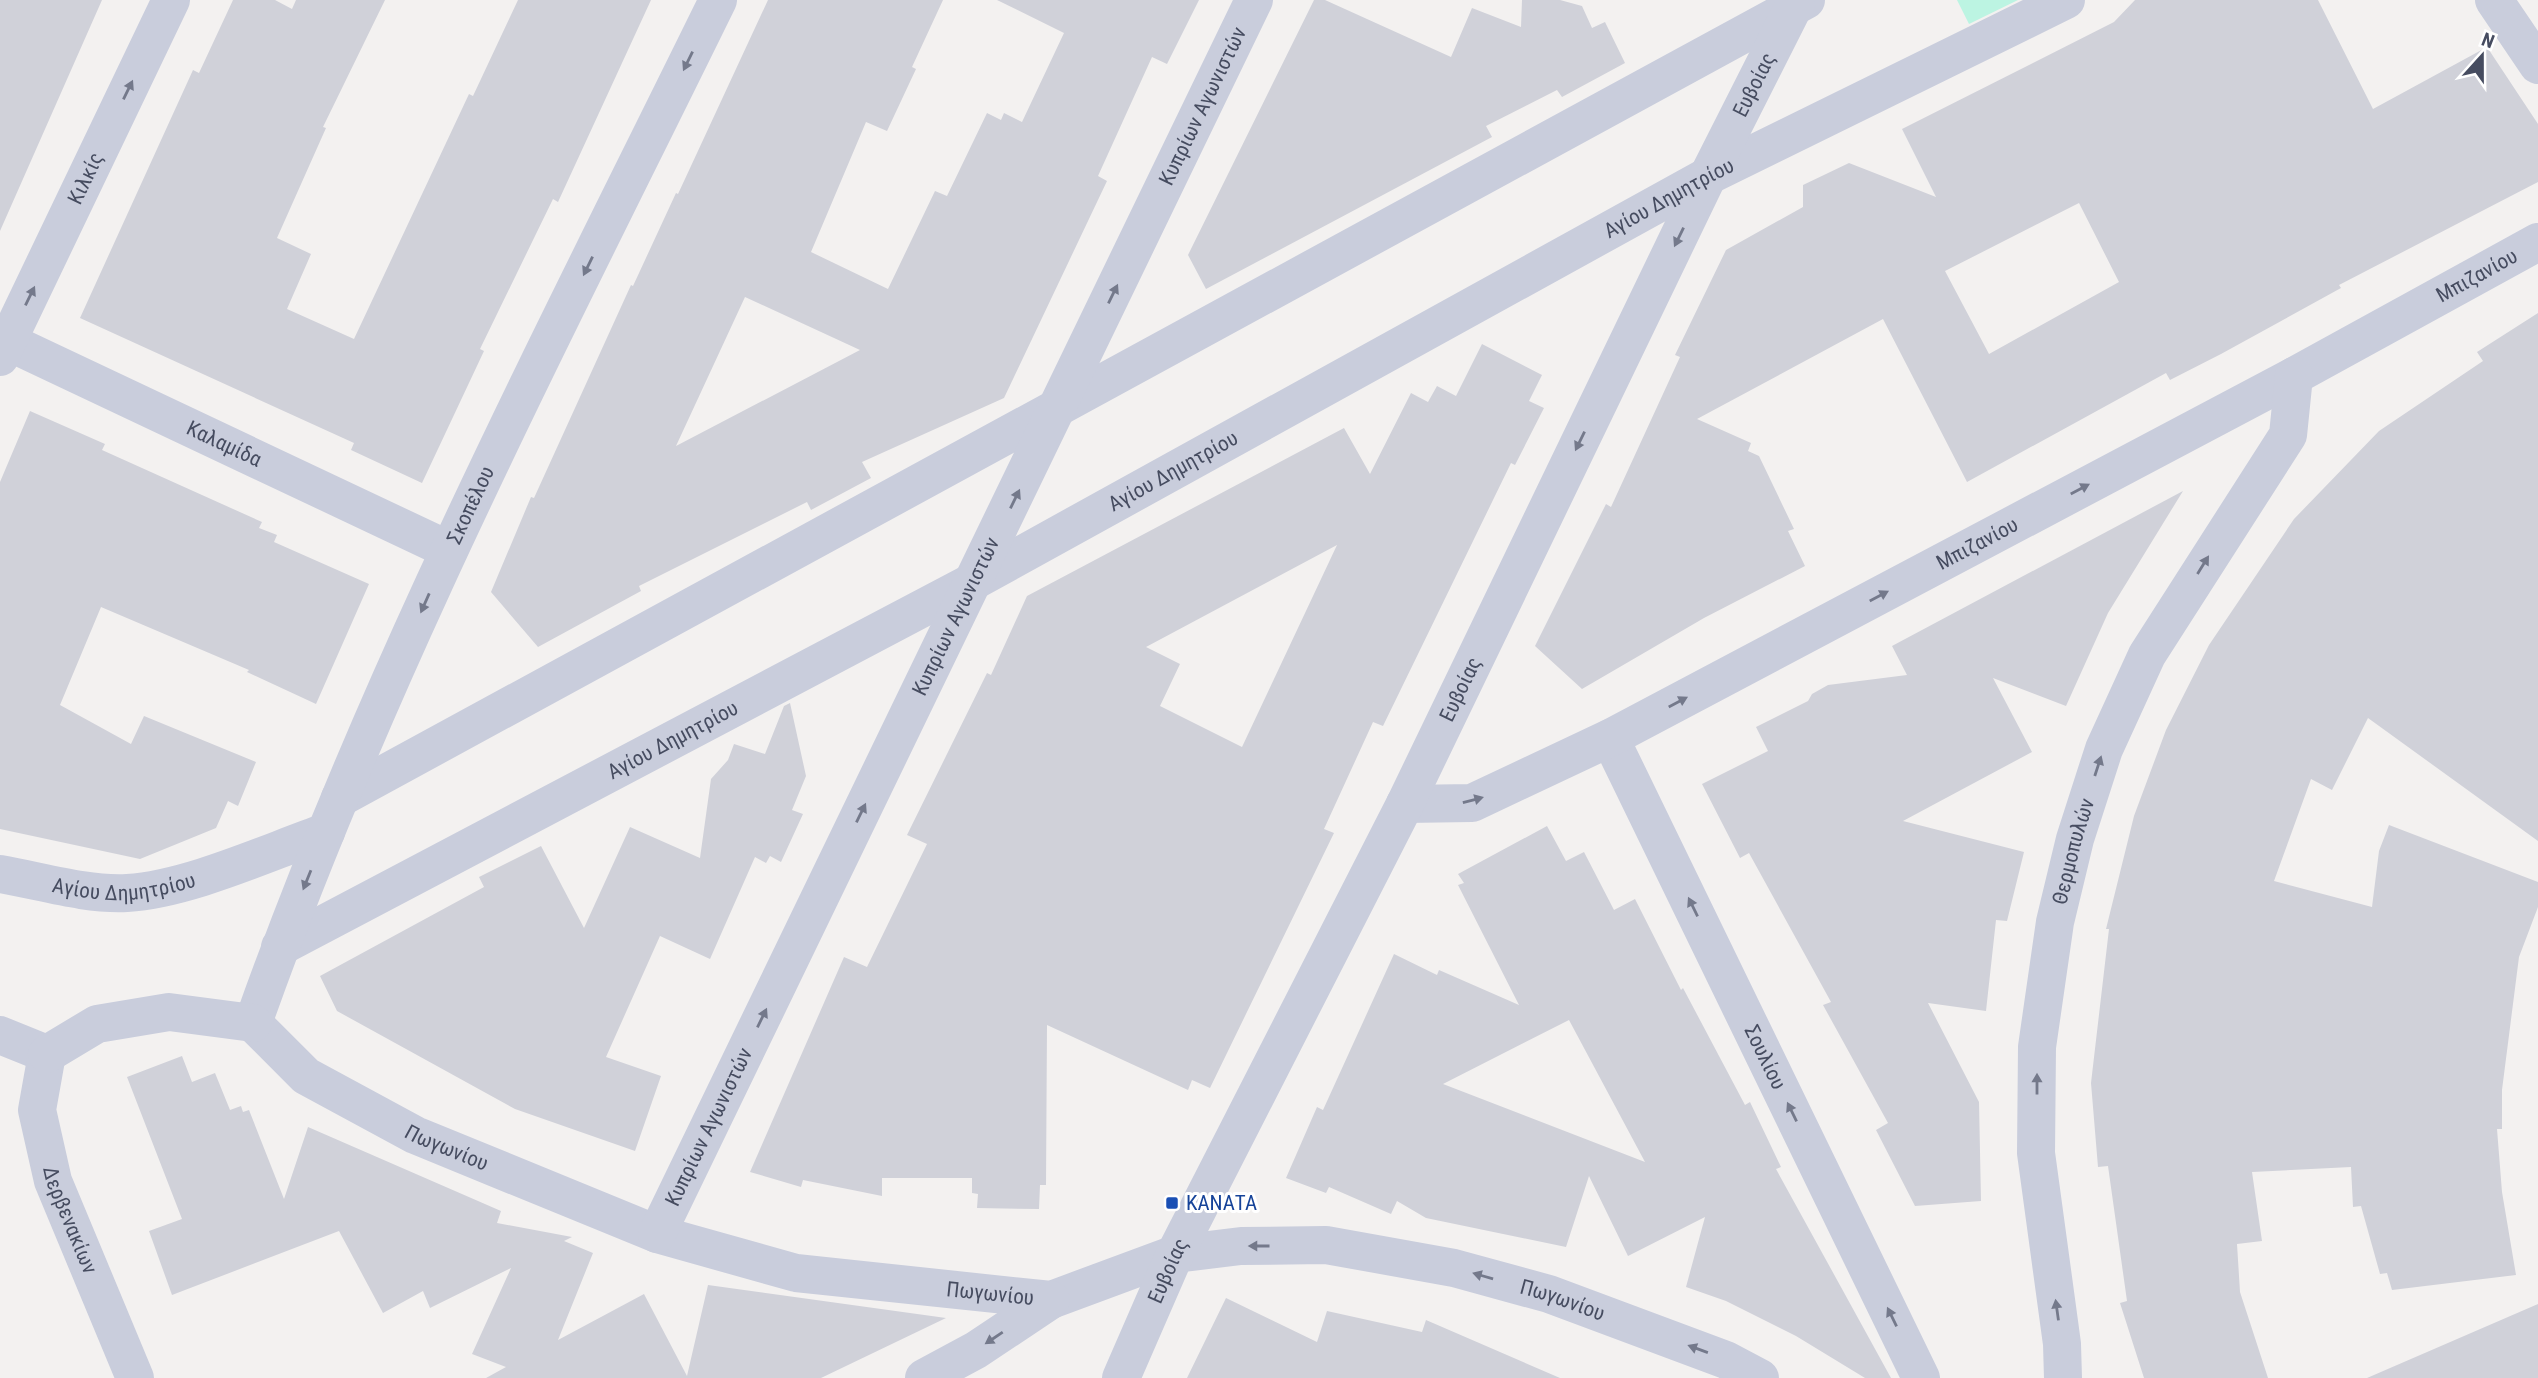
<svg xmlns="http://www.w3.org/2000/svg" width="2538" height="1378" font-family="'Roboto Condensed',sans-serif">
<rect width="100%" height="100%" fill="#f3f1f0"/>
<path fill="#bcf4e2" d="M1957,0H2018L1969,24Z"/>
<path fill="#d0d1d9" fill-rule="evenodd" d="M0,0H102L0,231Z
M233,0H275L292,9L296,0H385L323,127L326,128L277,238L311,254L287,309L354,339L469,94L473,96L518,0H651L558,202L553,199L480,349L484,351L422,483L351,450L354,443L80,318L193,70L199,73Z
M768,0H943L912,67L916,69L887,131L866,122L811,252L888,289L935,191L947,196L987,113L1001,120L1004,113L1022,122L1064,33L997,0H1199L1167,64L1152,57L1098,176L1107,181L1004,398L862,462L871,478L811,510L807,502L639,586L641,591L538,647L491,592L531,497L534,498L631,285L633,286L676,193L678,194ZM745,297L860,350L676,446Z
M1314,0H1325L1451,57L1472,8L1521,27L1522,0H1560L1582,6L1592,28L1605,22L1625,63L1562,97L1557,90L1486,126L1492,137L1206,289L1188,255Z
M2135,0H2318L2373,109L2487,47L2538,124V182L2339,285L2341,288L2221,354L2170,380L2166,373L1967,482L1883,319L1697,419L1751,443L1748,451L1759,456L1794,529L1788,531L1805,566L1704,618L1582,689L1535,646L1606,504L1611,507L1680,357L1675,355L1726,250L1803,207V185L1849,163L1936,197L1902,129L2114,22ZM2079,203L2119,282L1989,354L1945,271Z
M2538,313V841L2368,718L2332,790L2311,779L2274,881L2372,907L2379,851L2389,825L2538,882V907L2519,957L2502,1090V1129H2497L2502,1192L2516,1275L2392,1290L2387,1273L2380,1274L2361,1206L2353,1207L2351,1167L2252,1172L2262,1241L2237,1244L2240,1292L2268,1378H2144L2120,1303L2127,1301L2108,1166L2098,1167L2091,1083L2109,929H2106L2134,816L2166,730L2209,645L2294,519L2379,431L2483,361L2477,352Z
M1482,344L1542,375L1529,401L1544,408L1515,465L1511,463L1383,726L1373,722L1324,829L1334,833L1210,1088L1192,1080L1188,1090L1047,1025L1046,1185H1040L1039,1209L977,1208L978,1194L972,1193V1178H882V1196L803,1180L801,1187L750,1172L844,957L867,967L927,844L907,835L987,673L991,675L1027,596L1344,428L1370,474L1411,393L1428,402L1437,386L1456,396ZM1337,545L1242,747L1160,706L1180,664L1146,647Z
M30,411L105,444L102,450L262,522L259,528L277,535L274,542L369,584L316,704L247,672L249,670L101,607L60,705L131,744L144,716L256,762L238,806L228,801L216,828L140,859L0,829V482Z
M2183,491L2108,613L2066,706L1993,678L2032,752L1903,821L2024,852L2007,921L1996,920L1986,1011L1928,1003L1979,1102L1981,1201L1915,1206L1876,1130L1888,1123L1823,1005L1831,1002L1749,853L1740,858L1702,784L1768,751L1756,727L1808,701L1812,694L1828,685L1907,675L1892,646Z
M790,703L806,776L792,810L803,814L781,862L770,856L766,863L755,857L710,959L660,936L606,1057L661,1076L635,1151L515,1109L337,1011L320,976L484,887L479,877L541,846L584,928L630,827L700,858L711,779L728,760L734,744L765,754L784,706Z
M1547,826L1566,861L1584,852L1614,910L1635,899L1681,990L1683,988L1745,1105L1750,1102L1781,1167L1776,1169L1891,1378H1865L1796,1336L1726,1301L1686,1287L1705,1217L1628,1256L1589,1176L1566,1247L1426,1218L1397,1201L1391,1214L1329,1187L1326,1193L1286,1178L1317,1107L1323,1110L1394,954L1437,975L1439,970L1519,1005L1458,885L1464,883L1458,874ZM1569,1020L1645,1162L1443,1084Z
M182,1056L192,1082L215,1073L230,1110L241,1106L243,1112L249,1110L284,1199L308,1127L501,1211L497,1223L572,1237L564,1241L593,1253L558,1340L644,1294L687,1376L708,1285L946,1318L821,1378H486L506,1367L472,1354L511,1268L430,1308L423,1291L383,1313L339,1231L172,1295L149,1231L182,1219L127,1077Z
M1226,1298L1317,1342L1327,1311L1422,1332L1426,1320L1560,1378H1187Z
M2538,1304V1378H2367Z"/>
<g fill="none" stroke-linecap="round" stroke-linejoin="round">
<g stroke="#c9cddc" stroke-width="38">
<path d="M2494,0L2538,65"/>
<path id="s1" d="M0,338L449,550"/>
<path id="s2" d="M0,357L171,0"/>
<path id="s3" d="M1610,738L1921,1378"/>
<path d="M340,798L1806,0"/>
<path id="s4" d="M1405,804L1472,803L1610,738L2294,376L2538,242"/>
<path id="s5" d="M0,874C41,881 85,895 127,893C189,889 266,853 326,832"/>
<path id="s6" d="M280,947L974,581L1708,176L2066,0"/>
<path id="s7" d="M253,1023L306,1076L415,1135L657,1234L796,1273L1051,1300L1175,1254L1241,1246L1326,1245L1454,1268L1549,1294L1726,1360L1760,1378"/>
<path id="s8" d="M253,1023C378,670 553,336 718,0"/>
<path d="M0,1035L47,1054"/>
<path id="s9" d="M47,1054L37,1110L53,1181L135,1378"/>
<path d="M47,1054L97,1024L169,1012L253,1023"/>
<path id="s10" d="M657,1234L1254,0"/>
<path d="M924,1378L976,1350L1051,1300"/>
<path id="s11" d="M1121,1378L1175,1254L1405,804L1708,176L1796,2"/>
<path id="s12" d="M2063,1378L2062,1344L2036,1153L2037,1047L2055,922L2075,839L2104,749L2147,655L2288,435L2294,376"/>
</g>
</g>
<defs><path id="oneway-solid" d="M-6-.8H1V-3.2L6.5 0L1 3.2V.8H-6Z" transform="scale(1.75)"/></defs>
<g fill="#74798b">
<use href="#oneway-solid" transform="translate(688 61) rotate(116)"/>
<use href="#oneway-solid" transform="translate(128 90) rotate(-64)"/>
<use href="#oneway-solid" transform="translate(1679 237) rotate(116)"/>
<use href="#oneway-solid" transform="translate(588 266) rotate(116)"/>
<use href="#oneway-solid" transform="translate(1113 294) rotate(-64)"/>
<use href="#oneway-solid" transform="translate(30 296) rotate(-64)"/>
<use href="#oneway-solid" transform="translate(1580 441) rotate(116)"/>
<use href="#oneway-solid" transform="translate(2080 489) rotate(-28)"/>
<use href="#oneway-solid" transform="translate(1015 499) rotate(-64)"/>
<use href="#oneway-solid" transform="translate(2203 565) rotate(-58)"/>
<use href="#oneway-solid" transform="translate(1879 596) rotate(-28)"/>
<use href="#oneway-solid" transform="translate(425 603) rotate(114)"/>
<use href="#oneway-solid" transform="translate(1678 702) rotate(-28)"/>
<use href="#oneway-solid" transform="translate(2098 766) rotate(-72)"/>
<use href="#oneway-solid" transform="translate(1473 800) rotate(-15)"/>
<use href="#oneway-solid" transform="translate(861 813) rotate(-64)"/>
<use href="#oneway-solid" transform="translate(307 880) rotate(112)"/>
<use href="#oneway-solid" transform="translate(1693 907) rotate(-116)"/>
<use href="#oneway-solid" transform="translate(762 1018) rotate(-64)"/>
<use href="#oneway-solid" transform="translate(2037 1084) rotate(-90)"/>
<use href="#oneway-solid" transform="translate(1792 1112) rotate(-116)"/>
<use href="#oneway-solid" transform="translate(1259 1246) rotate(180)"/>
<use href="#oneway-solid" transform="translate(1483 1276) rotate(-164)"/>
<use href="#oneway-solid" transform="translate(2057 1310) rotate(-98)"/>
<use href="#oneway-solid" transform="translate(1892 1317) rotate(-116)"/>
<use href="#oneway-solid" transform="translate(994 1338) rotate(146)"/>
<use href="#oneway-solid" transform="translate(1698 1349) rotate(-160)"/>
</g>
<rect fill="#1a4fb4" stroke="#fff" stroke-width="2.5" x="1165" y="1196" width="14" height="14" rx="3.5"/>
<g text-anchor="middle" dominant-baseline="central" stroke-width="6" stroke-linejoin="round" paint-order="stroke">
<g font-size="21" fill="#464c60" stroke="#fff">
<text stroke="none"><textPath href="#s11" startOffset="1440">Ευβοίας</textPath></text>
<text stroke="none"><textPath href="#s10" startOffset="1253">Κυπρίων Αγωνιστών</textPath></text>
<text stroke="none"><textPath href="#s2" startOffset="198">Κιλκίς</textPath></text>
<text stroke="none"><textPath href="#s6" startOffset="1578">Αγίου Δημητρίου</textPath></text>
<text stroke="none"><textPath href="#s4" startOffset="1202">Μπιζανίου</textPath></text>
<text stroke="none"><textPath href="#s1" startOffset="248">Καλαμίδα</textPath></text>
<text stroke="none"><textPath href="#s6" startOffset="1012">Αγίου Δημητρίου</textPath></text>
<text stroke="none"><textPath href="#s8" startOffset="562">Σκοπέλου</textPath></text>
<text stroke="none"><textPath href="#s4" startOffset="635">Μπιζανίου</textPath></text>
<text stroke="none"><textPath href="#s10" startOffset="686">Κυπρίων Αγωνιστών</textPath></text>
<text stroke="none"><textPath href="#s11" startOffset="768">Ευβοίας</textPath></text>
<text stroke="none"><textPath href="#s6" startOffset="444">Αγίου Δημητρίου</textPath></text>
<text stroke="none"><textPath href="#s12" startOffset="532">Θερμοπυλών</textPath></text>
<text stroke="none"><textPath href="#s5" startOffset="126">Αγίου Δημητρίου</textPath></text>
<text stroke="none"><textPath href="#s3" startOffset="355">Σουλίου</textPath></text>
<text stroke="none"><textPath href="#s10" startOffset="119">Κυπρίων Αγωνιστών</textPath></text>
<text stroke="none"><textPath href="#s7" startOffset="233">Πωγωνίου</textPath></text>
<text stroke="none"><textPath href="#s9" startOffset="172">Δερβενακίων</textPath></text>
<text stroke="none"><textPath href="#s11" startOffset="117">Ευβοίας</textPath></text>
<text stroke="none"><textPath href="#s7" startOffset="800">Πωγωνίου</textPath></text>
<text stroke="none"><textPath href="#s7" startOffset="1388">Πωγωνίου</textPath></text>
</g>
<g font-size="21" fill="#164399" stroke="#fff" text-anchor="start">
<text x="1186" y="1203">ΚΑΝΑΤΑ</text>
</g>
</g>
<g transform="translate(2482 56) rotate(21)" stroke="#ffffff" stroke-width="5" paint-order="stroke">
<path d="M0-5L12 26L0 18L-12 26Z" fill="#464c60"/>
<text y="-10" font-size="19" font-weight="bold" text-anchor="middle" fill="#464c60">N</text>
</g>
</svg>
